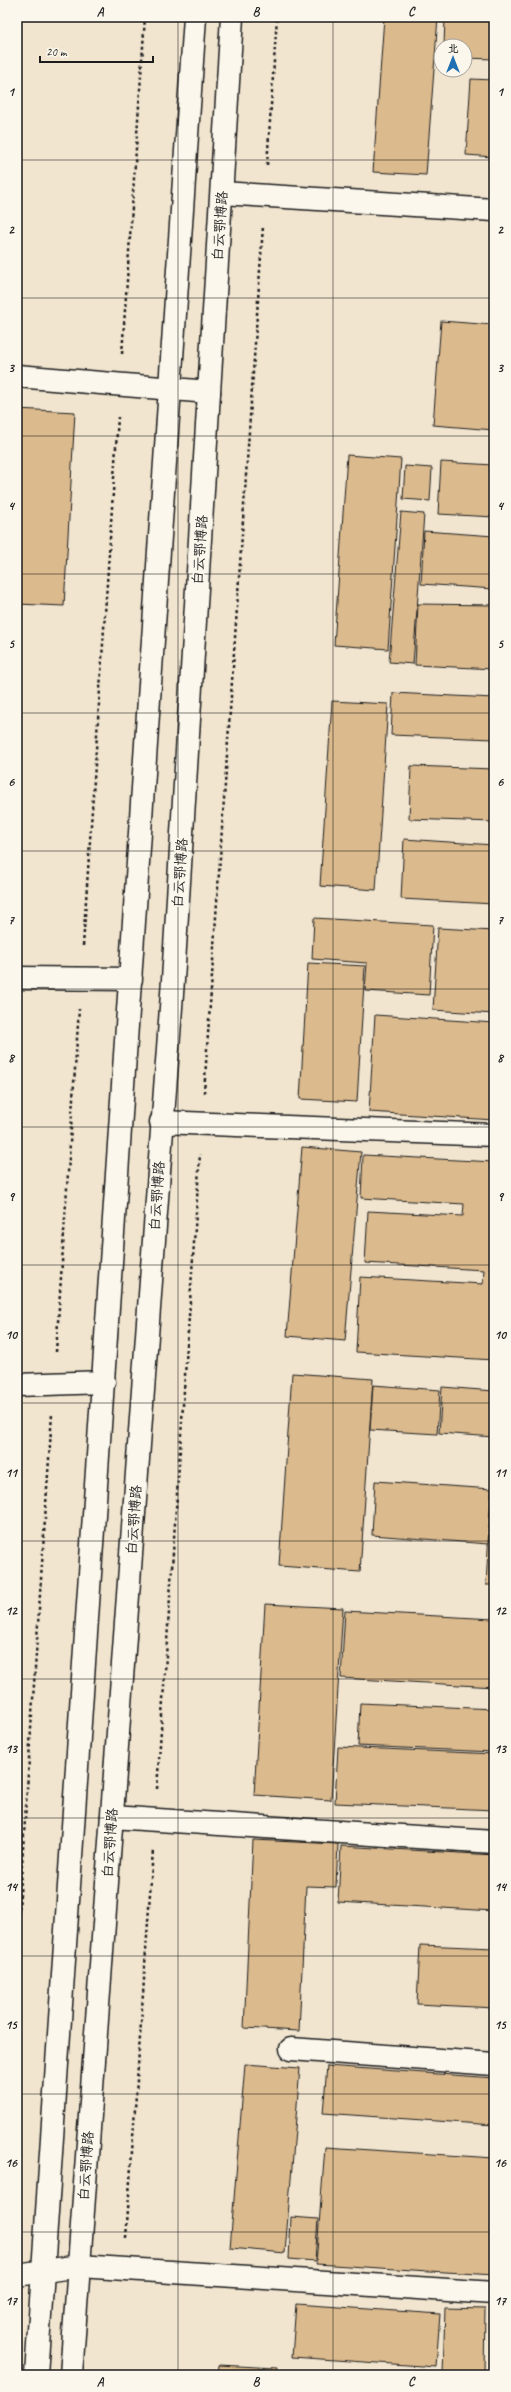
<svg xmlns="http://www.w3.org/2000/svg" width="511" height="2392" font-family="Caveat,'LXGW WenKai TC',sans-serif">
<rect width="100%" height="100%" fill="#f1e5d0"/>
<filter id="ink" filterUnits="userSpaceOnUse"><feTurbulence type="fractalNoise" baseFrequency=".025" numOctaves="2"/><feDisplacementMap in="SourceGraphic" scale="8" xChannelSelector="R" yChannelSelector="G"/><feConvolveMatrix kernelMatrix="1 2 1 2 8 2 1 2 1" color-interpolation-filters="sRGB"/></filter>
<g filter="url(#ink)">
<path fill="#dbba8d" stroke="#1c1c1c" d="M384,17H438L426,175L373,172Z
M445,17H494V59L465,58V46H444Z
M471,79L494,80V157L466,155Z
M441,321L494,325V430L433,425Z
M17,409L75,412L64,606L17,604Z
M347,455L401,459L388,649L334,645Z
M441,462L494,465V517L438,514Z
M405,466L432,468L430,501L403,499Z
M401,512L424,514L413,664L389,662Z
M424,531L494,536V589L421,584Z
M418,604L494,605V669L415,665Z
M393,693L494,698V739L391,735Z
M332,701L388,704L376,890L320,886Z
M411,766L494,769V822L409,819Z
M404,839L494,845V904L401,899Z
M314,918L433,925L429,995L365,991L367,963L312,959Z
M438,928L494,931V1014L433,1010Z
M308,963L365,966L357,1102L300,1099Z
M375,1015L494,1023V1120L369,1112Z
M302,1147L361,1152L345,1341L287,1336Z
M363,1155L494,1162V1360L356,1352L360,1277L483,1284L484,1270L365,1263L368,1211L463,1216L464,1204L361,1198Z
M292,1373L373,1379L360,1572L279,1566Z
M373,1385L440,1390L437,1434L370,1430Z
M442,1387L494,1391V1437L439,1433Z
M493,1462H494V1585H486Z
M375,1481L492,1489L488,1544L372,1535Z
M265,1604L343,1608L331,1800L254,1795Z
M345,1611L494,1619V1687L341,1678Z
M360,1703L494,1709V1752L358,1746Z
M338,1747L494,1754V1810L335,1803Z
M253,1840L338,1844L336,1887L306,1886L299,2031L244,2028Z
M341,1846L494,1855V1911L338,1902Z
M420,1945L494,1948V2008L417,2004Z
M245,2064L300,2068L285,2253L230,2248Z
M327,2066L494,2078V2125L323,2113Z
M325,2147L494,2158V2275L316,2264Z
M291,2217L318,2219L315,2261L289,2259Z
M296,2304L440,2314L436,2367L292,2357Z
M445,2308L485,2309L484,2375H443Z
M219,2365L277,2368L276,2375H218Z"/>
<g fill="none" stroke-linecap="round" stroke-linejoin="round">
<g stroke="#1c1c1c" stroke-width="25">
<path id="minor" d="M222,193L494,210
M17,376L209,392
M17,978L131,979
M161,1122L494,1135
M17,1385L104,1382
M112,1817L494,1842
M291,2049L494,2064
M17,2275L79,2266L494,2293"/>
</g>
<g stroke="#1c1c1c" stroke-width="25">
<path id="major" d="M36,2375L195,17
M71,2375L173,980L232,17"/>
</g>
<path stroke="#1c1c1c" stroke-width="2.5" stroke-dasharray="3 3" stroke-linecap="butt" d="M267,165L277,17
M122,354L145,17
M83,946L118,417
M204,1093L263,226
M56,1352L79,1009
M157,1789L200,1154
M17,1939L52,1414
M126,2238L153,1850"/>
<use href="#minor" stroke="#fbf7ec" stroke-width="22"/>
<use href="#major" stroke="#fbf7ec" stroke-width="22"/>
</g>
</g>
<path fill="none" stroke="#1c1c1c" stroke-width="1" stroke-opacity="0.55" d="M178,17V2375M333,17V2375M17,160H494M17,298H494M17,436H494M17,574H494M17,713H494M17,851H494M17,989H494M17,1127H494M17,1265H494M17,1403H494M17,1541H494M17,1679H494M17,1818H494M17,1956H494M17,2094H494M17,2232H494"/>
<g text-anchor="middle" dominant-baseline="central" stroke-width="3.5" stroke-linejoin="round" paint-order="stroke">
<g font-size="14" fill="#1c1c1c" stroke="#fbf7ec">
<text transform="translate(220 226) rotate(-86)">白云鄂博路</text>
<text transform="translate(200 550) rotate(-86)">白云鄂博路</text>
<text transform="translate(180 873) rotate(-86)">白云鄂博路</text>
<text transform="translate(157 1196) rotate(-86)">白云鄂博路</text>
<text transform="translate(134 1520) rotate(-86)">白云鄂博路</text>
<text transform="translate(110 1843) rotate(-86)">白云鄂博路</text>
<text transform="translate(86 2166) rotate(-86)">白云鄂博路</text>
</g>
</g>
<rect width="511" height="2392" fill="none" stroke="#fbf7ec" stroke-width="44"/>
<g transform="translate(453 58)"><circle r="19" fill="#fbf7ec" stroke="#a29f99"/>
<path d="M0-3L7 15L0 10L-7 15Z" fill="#1f6fb2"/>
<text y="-6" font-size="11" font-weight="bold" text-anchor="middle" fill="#1c1c1c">北</text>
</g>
<path d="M40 56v6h113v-6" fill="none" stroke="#1c1c1c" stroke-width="2"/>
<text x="46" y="56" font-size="12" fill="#1c1c1c" stroke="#fbf7ec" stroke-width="3" paint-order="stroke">20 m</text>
<rect x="22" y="22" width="467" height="2348" fill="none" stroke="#1c1c1c" stroke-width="1.5"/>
<g font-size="13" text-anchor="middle" font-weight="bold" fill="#1c1c1c">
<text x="100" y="16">A</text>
<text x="256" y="16">B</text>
<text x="411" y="16">C</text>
<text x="11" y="96">1</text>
<text x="500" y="96">1</text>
<text x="11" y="234">2</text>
<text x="500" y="234">2</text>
<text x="11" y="372">3</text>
<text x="500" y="372">3</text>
<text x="11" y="510">4</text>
<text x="500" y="510">4</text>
<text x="11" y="648">5</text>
<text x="500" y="648">5</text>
<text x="11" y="786">6</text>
<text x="500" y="786">6</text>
<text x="11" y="924">7</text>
<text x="500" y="924">7</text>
<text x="11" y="1062">8</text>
<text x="500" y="1062">8</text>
<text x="11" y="1201">9</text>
<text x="500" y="1201">9</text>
<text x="11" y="1339">10</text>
<text x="500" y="1339">10</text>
<text x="11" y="1477">11</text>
<text x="500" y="1477">11</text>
<text x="11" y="1615">12</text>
<text x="500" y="1615">12</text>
<text x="11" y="1753">13</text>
<text x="500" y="1753">13</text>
<text x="11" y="1891">14</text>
<text x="500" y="1891">14</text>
<text x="11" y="2029">15</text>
<text x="500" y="2029">15</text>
<text x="11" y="2167">16</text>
<text x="500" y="2167">16</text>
<text x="11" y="2305">17</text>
<text x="500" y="2305">17</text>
<text x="100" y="2386">A</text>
<text x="256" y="2386">B</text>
<text x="411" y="2386">C</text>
</g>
</svg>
